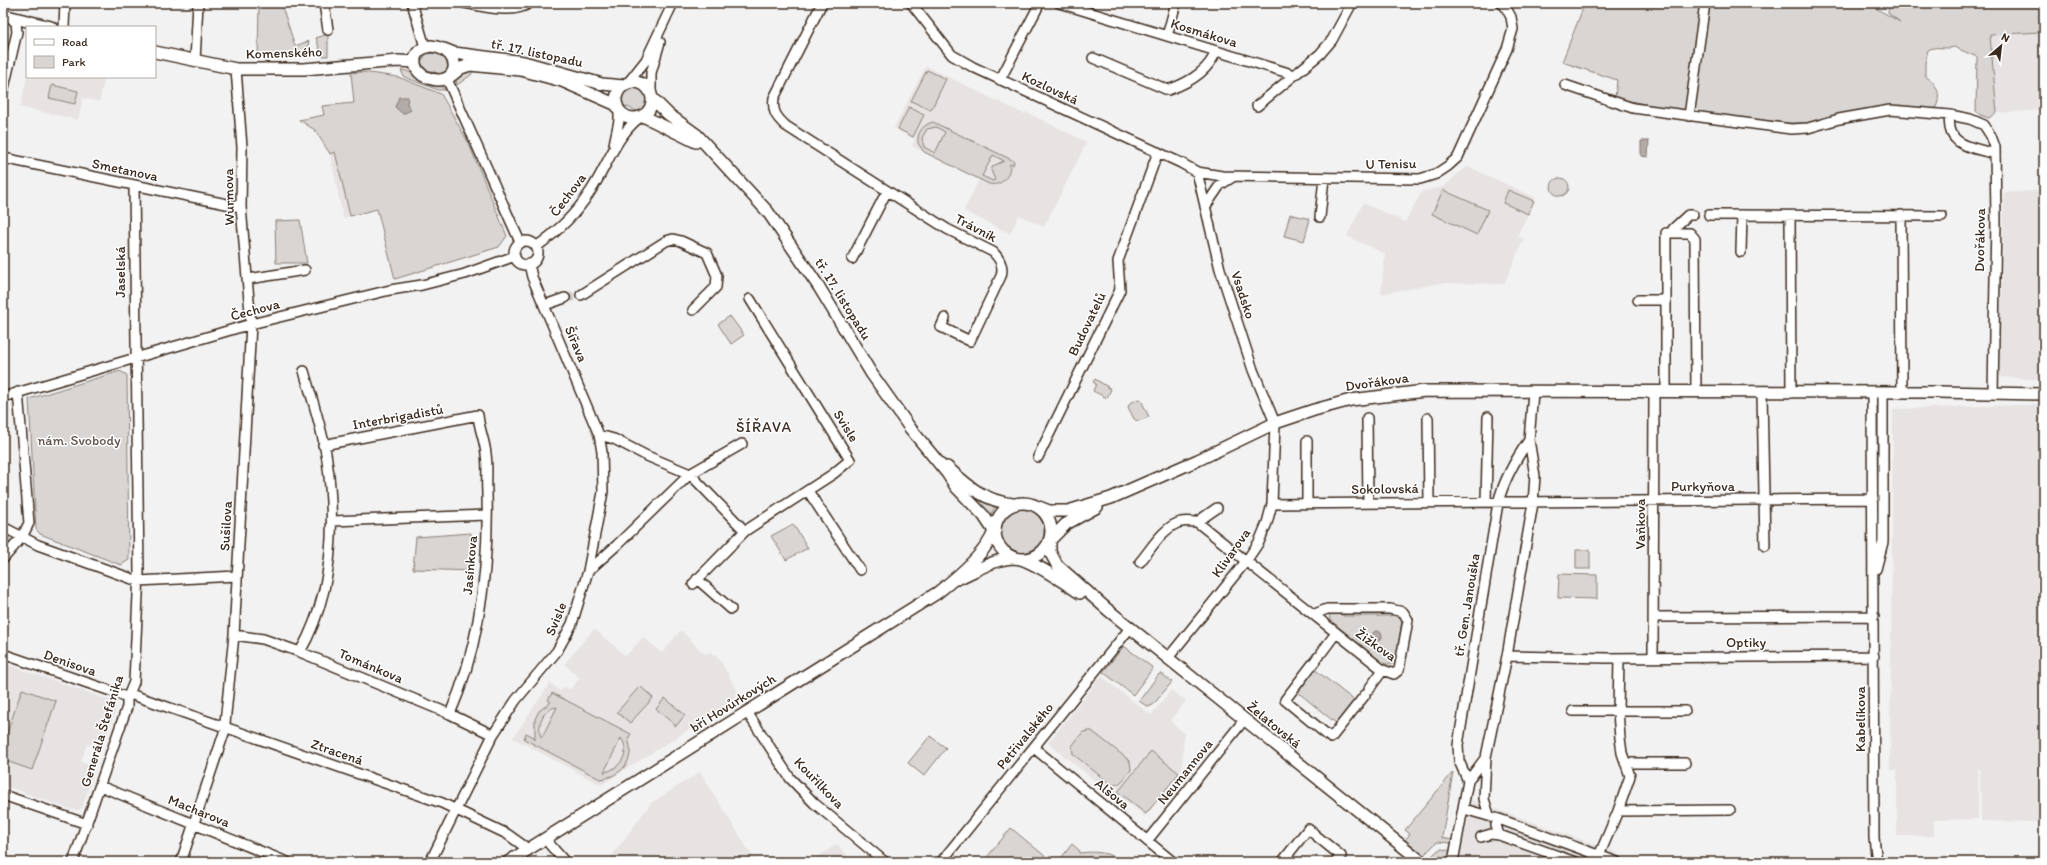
<svg xmlns="http://www.w3.org/2000/svg" width="2047" height="865" font-family="Itim,sans-serif">
<rect width="100%" height="100%" fill="#f3f2f2"/>
<filter id="ink" filterUnits="userSpaceOnUse"><feTurbulence type="fractalNoise" baseFrequency=".025" numOctaves="2"/><feDisplacementMap in="SourceGraphic" scale="8" xChannelSelector="R" yChannelSelector="G"/><feConvolveMatrix kernelMatrix="1 2 1 2 8 2 1 2 1" color-interpolation-filters="sRGB"/></filter>
<g filter="url(#ink)">
<path fill="#e6e3e2" d="M2040,32L2042,66L2044,69V110L1997,113L1990,35Z
M926,66L1024,114L1026,112L1087,142L1044,227L1019,215L1010,234L964,211L979,180L912,146L915,139L894,128Z
M27,77H105L99,102L83,98L78,120L20,107Z
M342,148L356,215L343,218L330,154Z
M1467,166L1536,198L1517,236L1524,239L1504,284L1441,283L1381,294L1385,254L1347,236L1363,203L1405,222L1422,191L1443,187Z
M2044,190V380L2001,377L1998,374L2002,288L2004,193Z
M2044,404V822L1981,821L1980,770L1978,769V819L1934,820V836H1897V770H1890L1893,409Z
M594,629L626,656L643,637L662,653L681,630L702,652L706,654L710,652L719,658L737,690L734,701L601,785L513,738L550,683L560,691L565,686L569,690L580,678L564,664Z
M3,663L112,701L115,704L116,709L105,741L99,746L87,744L81,762L89,765L94,772L82,808L79,810L69,809L3,785Z
M1101,676L1151,715L1171,690L1186,701L1170,721L1184,733L1182,769L1179,770V774L1145,816L1117,794L1114,796L1048,743Z
M700,772L756,862L608,861L651,803Z
M1472,800L1618,853L1615,862H1457Z
M837,844L853,862H810Z"/>
<path fill="#d8d5d2" stroke="#8a8078" fill-rule="evenodd" d="M259,3H281L295,46L309,41L306,56L258,55Z
M1585,3H1867L1900,22L1888,13L1889,6L1881,3H2044V25L2040,32L1990,35L1997,113L1989,118L1980,115L1976,111L1977,57L1954,47C1946,50 1936,45 1928,50L1925,63V76C1938,84 1942,96 1935,109C1923,111 1911,110 1900,105L1810,123H1787L1680,111L1615,98L1617,80L1562,62Z
M328,34V56H322L316,38Z
M436,53L444,57L448,64L447,70L440,74L425,69L421,62L426,54Z
M475,68L471,75L457,85L456,80L457,75Z
M401,70C413,71 417,79 428,83C434,86 440,85 446,90H438L404,77Z
M927,70L946,79L931,110L911,101Z
M362,72L398,77L441,94L468,142L507,236L499,247L395,279L377,209L350,216L335,152L330,154L315,130L299,120L324,115L322,106L354,103L351,73Z
M52,85L78,91L75,104L49,98Z
M634,88L641,90L647,98L646,108L641,113L623,105L622,100L624,93Z
M909,107L924,115L913,137L898,129Z
M933,122L1014,161L1013,165L1010,164C1010,176 1002,187 989,184L924,152L918,143C917,133 922,125 933,122ZM936,127L945,132L935,153L924,147L922,138L927,129ZM993,155L1004,161L993,166L991,170L995,180L993,181L982,176Z
M1551 187a9 9 0 1 1 18 0a9 9 0 1 1-18 0Z
M1443,190L1488,210L1477,235L1432,214Z
M1508,190L1534,201L1528,214L1503,203Z
M1290,214L1310,219L1304,241L1284,236Z
M300,220L307,263H276L275,221Z
M730,316L744,335L731,344L718,324Z
M120,371L127,375L129,560L121,565L40,534L36,529L29,399Z
M1095,379L1111,389L1107,398L1093,391L1096,384L1093,382Z
M1139,399L1141,400L1149,417L1138,421L1134,419L1128,407L1130,403Z
M976,496L995,507L991,514L974,499Z
M998 531a23 23 0 1 1 46 0a23 23 0 1 1-46 0Z
M793,524L808,548L786,560L771,536Z
M3,531L9,538L8,547L5,545L3,546Z
M471,533V571L413,569L416,537Z
M1576,550H1590V569H1576Z
M1559,574L1597,575V599L1558,598Z
M1329,609H1343V616H1391L1390,609L1403,612L1397,658L1393,664H1384L1330,620Z
M1124,646L1153,668L1133,695L1103,672Z
M1313,668L1355,701L1337,724L1295,690Z
M1159,674H1162L1172,682L1153,705L1148,707L1139,701Z
M640,686L653,698L630,723L617,712Z
M22,689L56,701L32,770L3,760V745Z
M552,693L631,734L628,739C636,760 621,777 600,779L524,739L526,733L534,737L533,739L535,740V719L539,711L551,702L548,700ZM557,707L542,737H541C537,725 542,709 557,707ZM621,738C632,753 619,770 604,772Z
M665,698L685,715L676,726L656,709Z
M1088,731H1092L1130,761L1131,770C1125,777 1120,788 1110,784L1073,754L1072,746L1083,732Z
M930,736L946,748L924,776L908,763Z
M1151,751L1179,773L1146,814L1118,792Z
M1453,772L1442,838L1452,840L1451,843L1437,842L1424,855L1405,840L1410,834L1405,830Z
M1011,828L1046,857L1041,862H983Z
M1072,844L1080,851L1079,853C1096,851 1109,852 1124,862H1058Z
M1442,849L1451,851L1447,861L1433,862L1429,859L1438,850Z"/>
<path fill="#b2aba7" stroke="#827770" d="M399,97H408L407,104L411,110L403,114L395,107Z
M1641,141H1649L1648,157L1641,156Z
M1372 636a5 5 0 1 1 10 0a5 5 0 1 1-10 0Z"/>
<g fill="none" stroke-linecap="round" stroke-linejoin="round">
<path stroke="#cecac8" stroke-width="9" stroke-dasharray="9 4.5" stroke-linecap="butt" d="M565,298L581,295"/>
<g stroke="#3b2a1e" stroke-width="12">
<path id="minor" d="M324,3L328,30
M412,3L425,47
M464,3C483,6 512,15 530,3
M822,3L774,98C772,111 776,117 786,126L947,229L993,252C1000,259 1004,266 1001,276L970,341L941,327L945,318
M911,3L952,55L973,67L1181,163L1197,172L1222,176L1420,179L1436,174L1448,166L1458,157L1507,49L1513,29L1511,17L1505,6L1501,3
M1059,3L1295,75
M64,27L65,3
M1167,36L1176,3
M1093,58L1168,90C1188,83 1209,71 1216,51
M195,61L198,3
M447,79L520,242
M1000,80L1040,3
M627,84L646,60L673,3
M1565,85L1633,108L1791,129L1808,128L1839,119L1890,110L1950,115L1970,119L1984,125L1991,136L1995,147L1996,220L1993,393
M3,92L17,32L16,23L10,17
M651,93V73L660,42
M1257,106L1320,54L1332,40L1352,3
M1950,115C1945,146 1971,147 1995,154
M1689,116L1705,3
M614,144L619,121V109
M3,158L241,207
M1205,207L1220,185L1233,177
M1709,215L1942,216
M1901,215L1902,392
M1790,216L1791,393
M1320,217L1324,178
M1673,233V229L1688,215H1693
M514 253a12 12 0 1 1 24 0a12 12 0 1 1-24 0Z
M536,247C557,232 576,214 590,192C607,167 615,137 639,118
M1741,252L1742,215
M852,259L887,191
M248,279L305,270
M581,295L666,241L673,239L681,241L707,253L717,276L716,287L693,310
M1638,300H1666
M545,305L565,298
M1666,392V233H1690L1695,239L1696,392
M1872,392L1874,838L1877,862
M1762,393L1765,546
M3,397L251,324L390,290L422,285L465,274L515,256
M1367,418L1368,503
M1428,418L1429,502
M599,435L614,439L647,456L690,474L745,531
M323,445L478,415C479,429 485,441 486,454C488,467 486,480 487,493C489,569 480,645 450,714
M1038,457L1120,290L1118,261L1158,152
M808,491L860,570
M1486,502L1488,417
M1307,503V441
M1272,504L1873,499
M332,521L487,515
M1197,522L1217,508
M3,527L38,545L138,581L237,576
M3,559L22,537L29,523L18,392
M1140,562C1151,549 1164,526 1181,522C1186,521 1192,522 1197,522L1383,670L1394,674L1399,670L1408,620L1403,612L1390,609H1327L1315,614
M1876,569L1883,542V392
M588,571L617,545L690,474L742,444
M697,579L731,609
M693,584L745,531L833,474L850,460L750,299
M1653,617L1874,616
M234,635L263,639L300,652L450,714L493,735
M300,652C333,594 336,524 327,460C323,430 312,400 304,371
M1322,652L1336,633
M3,654L111,691L123,696L127,699
M1507,656L1607,658L1874,656
M1318,657L1285,700L1331,738L1365,695
M1653,657L1654,392
M1168,658L1247,560L1259,542L1267,523L1272,504L1275,423L1253,370L1220,269L1197,172
M1369,689L1383,670
M130,694L442,803L507,834L528,849
M1573,711H1685
M747,712L790,778L814,803L885,862
M1034,748L1173,862
M1486,757L1484,799L1489,815
M1625,763H1685
M1468,781L1459,761L1458,745L1498,503C1504,479 1515,460 1529,440
M100,786L287,862
M3,795L87,824
M1464,809L1499,819L1617,862
M1618,811L1730,810
M1499,819L1496,825L1499,835L1575,862
M1481,837L1491,834L1499,835
M545,839L565,862
M1147,841L1244,720
M73,862L127,707V699L134,682L139,573L134,186
M181,862L224,733L234,635L251,324L241,207L242,147L236,69
M430,862L493,735L516,700L557,651L572,624L588,571L603,492L602,452L599,435L532,277L529,264
M941,862L1130,628
M1282,862L1308,829L1341,856L1336,862
M1453,862L1468,781L1486,757L1507,656L1533,503L1535,476L1529,440L1533,392
M1592,862L1601,851L1618,811L1630,776L1622,753L1620,738L1618,712L1619,658"/>
</g>
<g stroke="#3b2a1e" stroke-width="14">
<path id="major" d="M3,15L51,27
M431,46C466,50 459,91 426,77C421,75 416,70 415,64C413,53 422,47 431,46Z
M444,49L454,53L524,62L602,84L623,86
M155,52L236,69H304L398,61L415,62
M451,76L461,68L470,65L521,70L562,81L617,105
M616 100a18 18 0 1 1 36 0a18 18 0 1 1-36 0Z
M643,116L696,142
M947,467C968,486 984,501 1013,504
M995 531a28 28 0 1 1 56 0a28 28 0 1 1-56 0Z
M1036,506L1049,511H1068L1111,498L1198,460L1275,423L1314,410L1351,400L1425,391L1939,392L2044,394
M1097,507L1066,524L1050,540V552L1057,565L1108,610L1422,862
M957,579C974,572 995,558 1015,558C1031,559 1066,584 1080,593
M508,862L937,593C955,579 987,553 994,531L984,516L956,487L947,473L910,428L871,373L819,287L768,212L697,135L668,114L652,98"/>
</g>
<use href="#minor" stroke="#fff" stroke-width="9"/>
<use href="#major" stroke="#fff" stroke-width="11"/>
</g>
</g>
<g text-anchor="middle" dominant-baseline="central" stroke-width="3" stroke-linejoin="round" paint-order="stroke">
<g font-size="14" fill="#3b2a1e" stroke="#fff">
<text transform="translate(1204 33) rotate(17)">Kosmákova</text>
<text transform="translate(284 53) rotate(-2)">Komenského</text>
<text transform="translate(537 53) rotate(12)">tř. 17. listopadu</text>
<text transform="translate(1050 88) rotate(25)">Kozlovská</text>
<text transform="translate(1391 164) rotate(-1)">U Tenisu</text>
<text transform="translate(125 170) rotate(12)">Smetanova</text>
<text transform="translate(568 195) rotate(-53)">Čechova</text>
<text transform="translate(229 197) rotate(-91)">Wurmova</text>
<text transform="translate(976 228) rotate(28)">Trávník</text>
<text transform="translate(1980 240) rotate(-89)">Dvořákova</text>
<text transform="translate(120 272) rotate(-90)">Jaselská</text>
<text transform="translate(1243 295) rotate(72)">Vsadsko</text>
<text transform="translate(843 299) rotate(58)">tř. 17. listopadu</text>
<text transform="translate(255 310) rotate(-15)">Čechova</text>
<text transform="translate(1087 324) rotate(-64)">Budovatelů</text>
<text transform="translate(576 344) rotate(67)">Šířava</text>
<text transform="translate(1377 382) rotate(-8)">Dvořákova</text>
<text transform="translate(398 417) rotate(-10)">Interbrigadistů</text>
<text transform="translate(846 426) rotate(58)">Svisle</text>
<text x="1703" y="486">Purkyňova</text>
<text transform="translate(1385 489) rotate(-1)">Sokolovská</text>
<text transform="translate(1640 524) rotate(-90)">Vaňkova</text>
<text transform="translate(226 526) rotate(-87)">Sušilova</text>
<text transform="translate(1231 553) rotate(-55)">Klivarova</text>
<text transform="translate(470 565) rotate(-85)">Jasínkova</text>
<text transform="translate(1467 605) rotate(-81)">tř. Gen. Janouška</text>
<text transform="translate(556 619) rotate(-68)">Svisle</text>
<text x="1746" y="642">Optiky</text>
<text transform="translate(1376 645) rotate(35)">Žižkova</text>
<text transform="translate(70 663) rotate(19)">Denisova</text>
<text transform="translate(371 666) rotate(23)">Tománkova</text>
<text transform="translate(733 703) rotate(-32)">bří Hovůrkových</text>
<text transform="translate(1860 719) rotate(-90)">Kabelíkova</text>
<text transform="translate(1274 725) rotate(39)">Želatovská</text>
<text transform="translate(102 731) rotate(-73)">Generála Štefánika</text>
<text transform="translate(1025 736) rotate(-51)">Petřivalského</text>
<text transform="translate(337 752) rotate(19)">Ztracená</text>
<text transform="translate(1185 772) rotate(-51)">Neumannova</text>
<text transform="translate(819 783) rotate(46)">Kouřílkova</text>
<text transform="translate(1112 794) rotate(39)">Alšova</text>
<text transform="translate(199 811) rotate(22)">Macharova</text>
</g>
<g font-size="14" fill="#62554b" stroke="#fff">
<text x="79" y="440">nám. Svobody</text>
</g>
<g font-size="15" letter-spacing="1" fill="#3b2a1e" stroke="#fff">
<text x="764" y="427">ŠÍŘAVA</text>
</g>
</g>
<rect width="2047" height="865" fill="none" stroke="#fff" stroke-width="16"/>
<rect x="8" y="8" width="2031" height="849" fill="none" stroke="#3b2a1e" stroke-width="1.5" filter="url(#ink)"/>
<rect x="26" y="26" width="130" height="52" fill="#ffffff" stroke="#b1aaa5"/>
<rect x="34" y="39" width="20" height="6" fill="#ffffff" stroke="#b1aaa5"/>
<text x="62" y="46" font-size="12" fill="#3b2a1e">Road</text>
<rect x="34" y="56" width="20" height="12" fill="#d8d5d2" stroke="#b1aaa5"/>
<text x="62" y="66" font-size="12" fill="#3b2a1e">Park</text>
<g transform="translate(2001 46) rotate(28)" stroke="#ffffff" stroke-width="3" paint-order="stroke">
<path d="M0-3L7 15L0 10L-7 15Z" fill="#3b2a1e"/>
<text y="-6" font-size="11" font-weight="bold" text-anchor="middle" fill="#3b2a1e">N</text>
</g>
</svg>
